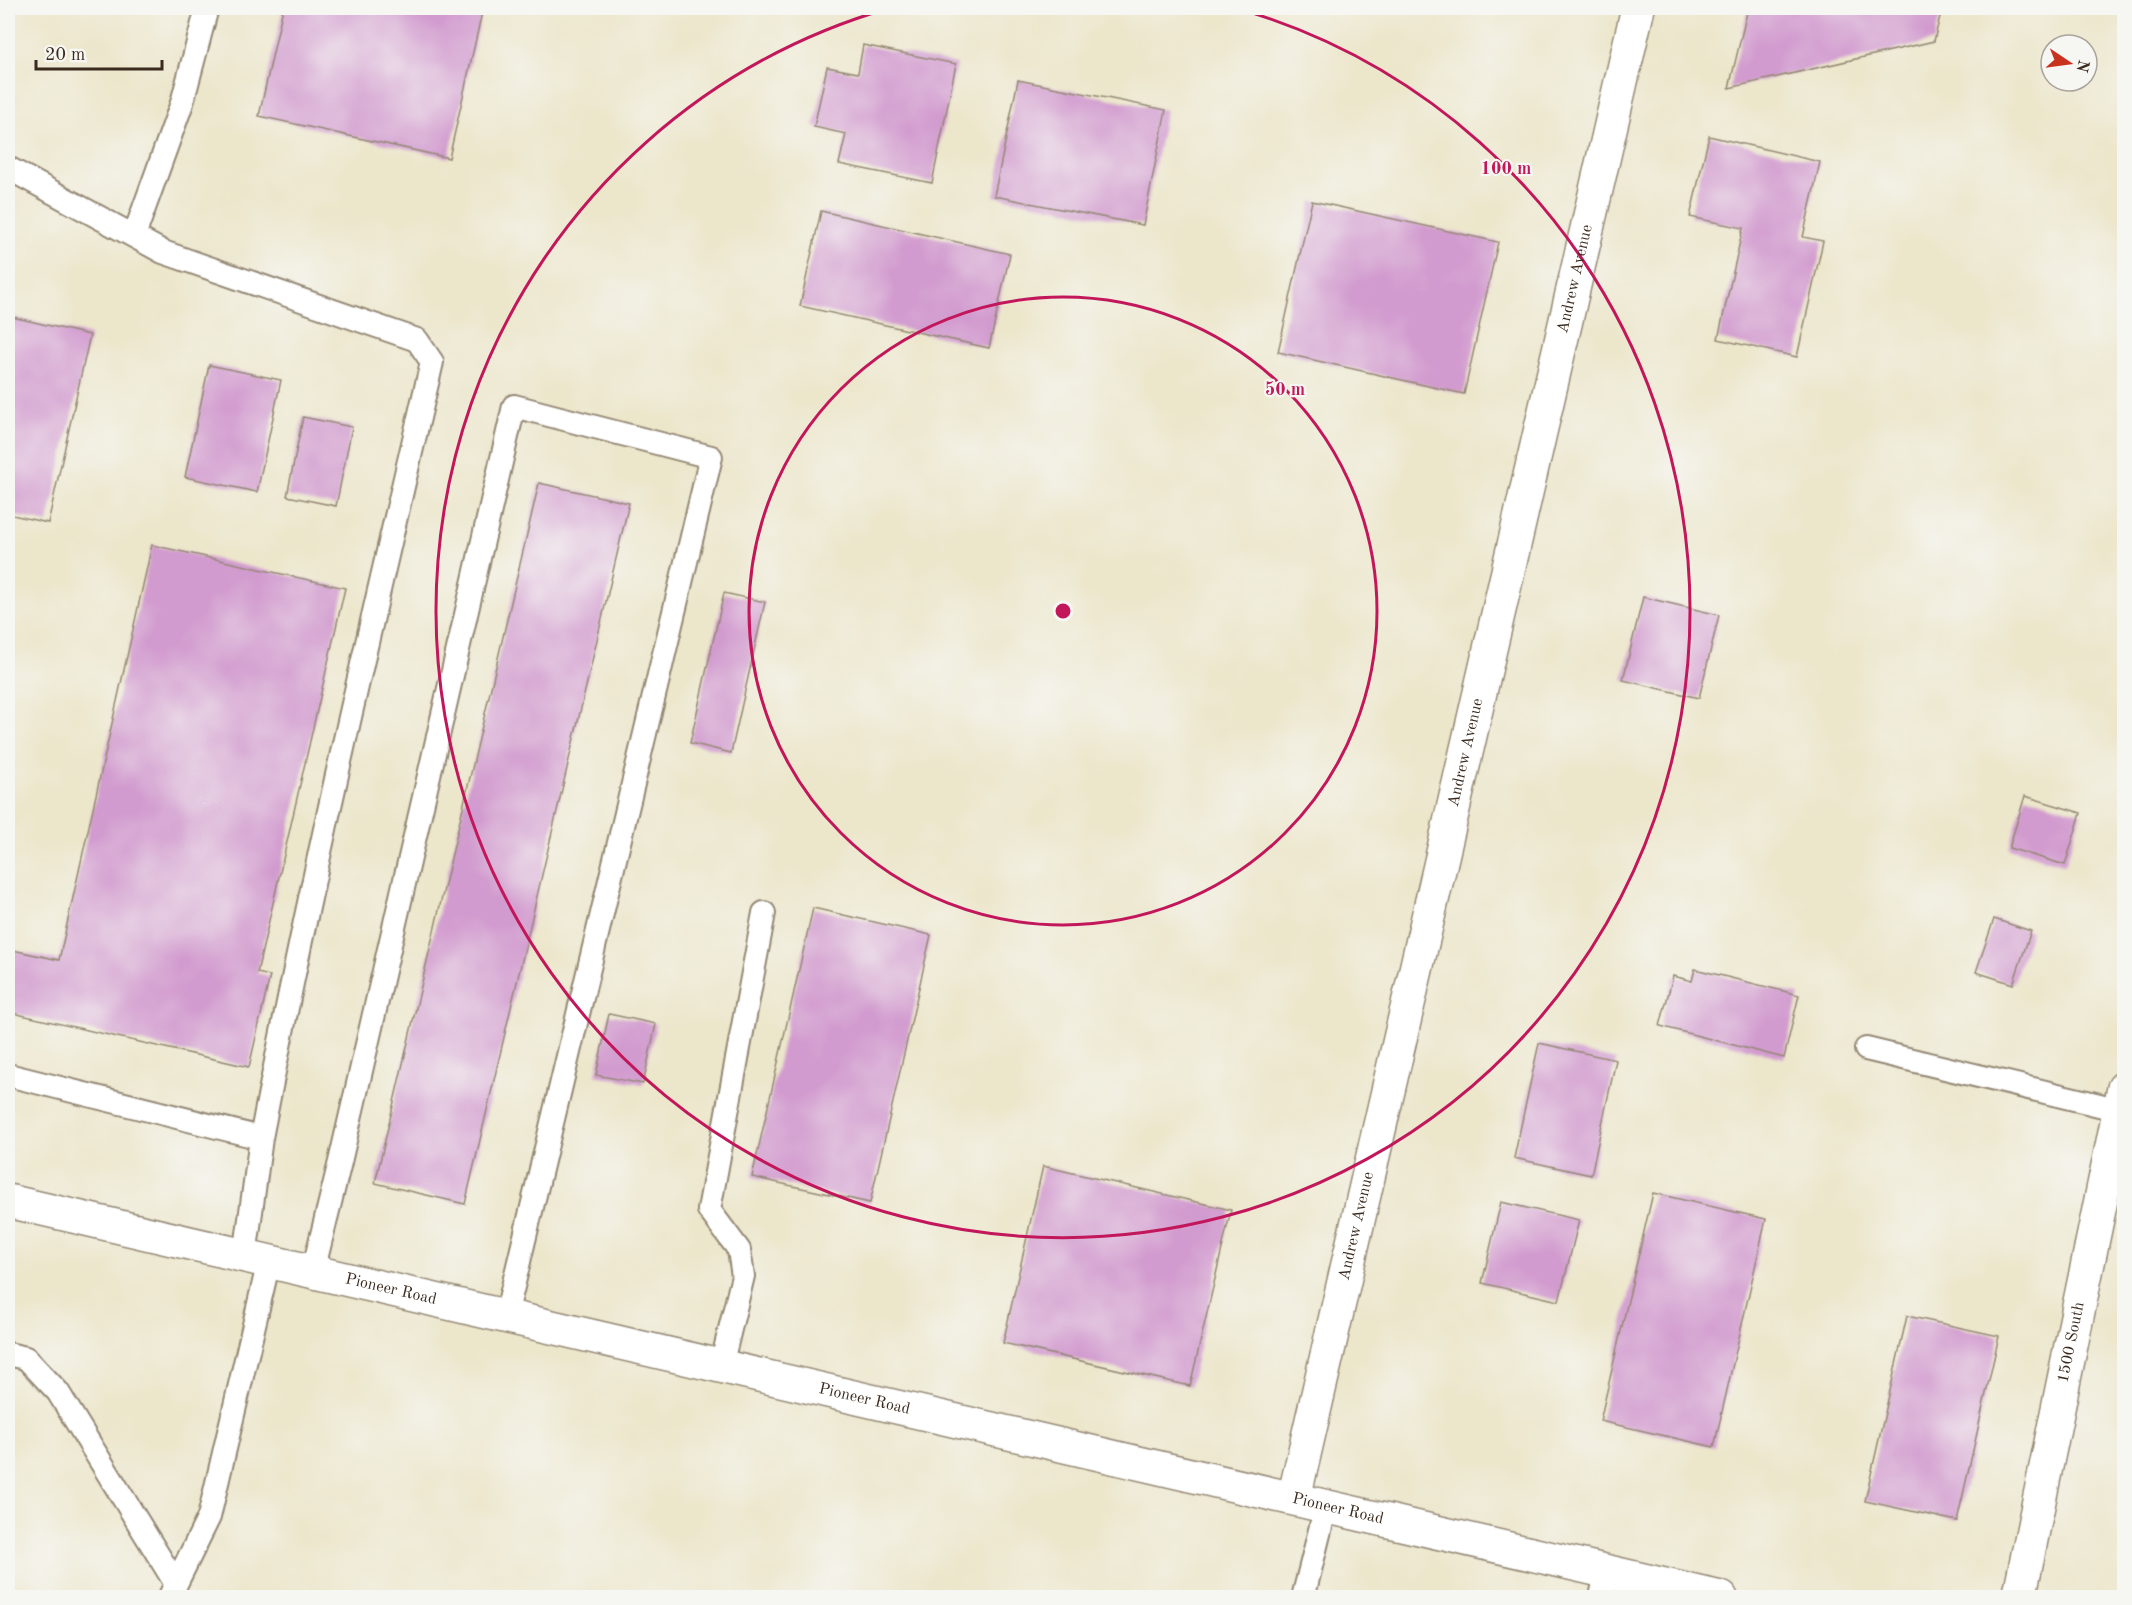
<svg xmlns="http://www.w3.org/2000/svg" width="2132" height="1605" font-family="'Old Standard TT',serif">
<rect width="100%" height="100%" fill="#f6f6f2"/>
<filter id="ink" filterUnits="userSpaceOnUse"><feTurbulence type="fractalNoise" baseFrequency=".0167" numOctaves="2"/><feDisplacementMap in="SourceGraphic" scale="12" xChannelSelector="R" yChannelSelector="G"/><feConvolveMatrix kernelMatrix="1 2 1 2 8 2 1 2 1" color-interpolation-filters="sRGB"/></filter>
<filter id="wash" filterUnits="userSpaceOnUse"><feTurbulence type="fractalNoise" baseFrequency=".008" numOctaves="4" result="noise"/><feDisplacementMap in="SourceGraphic" scale="24" xChannelSelector="R" yChannelSelector="G"/><feGaussianBlur stdDeviation="1.35" result="paint"/><feColorMatrix in="noise" values="0 0 0 0 0 0 0 0 0 0 0 0 0 0 0 0 0 1.4 0 .05"/><feComposite in="paint" operator="in"/></filter>
<g filter="url(#wash)">
<rect width="100%" height="100%" fill="#ece6cb"/>
<g id="blocks">
<path fill="#d29bcf" d="M283,8H483L449,158L259,116Z
M1748,8H1942L1934,41L1729,88Z
M863,45L956,64L932,183L839,164L846,134L814,127L827,67L858,73Z
M1018,80L1166,110L1143,225L994,196Z
M1709,136L1820,162L1803,237L1823,241L1797,357L1718,339L1743,228L1690,217Z
M1312,201L1498,242L1464,394L1278,352Z
M821,211L1010,254L989,348L800,306Z
M8,316L90,335L48,523L8,514Z
M209,365L281,380L257,492L185,477Z
M303,417L352,427L336,506L287,496Z
M539,483L629,503L465,1204L375,1183Z
M152,545L345,588L257,973L270,976L249,1067L8,1012V949L59,960Z
M724,593L765,602L731,753L690,743Z
M1643,597L1719,615L1699,698L1623,680Z
M2025,796L2081,813L2065,865L2009,848Z
M813,908L931,935L870,1203L752,1177Z
M1994,919L2031,931L2013,984L1976,972Z
M1695,969L1799,995L1784,1058L1660,1026L1673,976L1692,981Z
M609,1014L656,1024L643,1084L596,1075Z
M1539,1043L1616,1060L1591,1175L1514,1158Z
M1043,1166L1231,1210L1190,1386L1003,1343Z
M1653,1193L1766,1219L1714,1447L1600,1421Z
M1501,1202L1579,1220L1559,1301L1482,1283Z
M1907,1316L1999,1336L1957,1521L1865,1501Z"/>
</g>
</g>
<g filter="url(#ink)">
<use href="#blocks" fill-opacity="0" stroke="#948874" stroke-width="1.5"/>
<g fill="none" stroke-linecap="round" stroke-linejoin="round">
<g stroke="#948874" stroke-width="26">
<path id="lane" d="M8,168L163,252L417,340L432,362C372,620 311,878 261,1138
M134,236L182,103L207,8
M1866,1049L2120,1110
M8,1075L261,1138L245,1256
M313,1271L340,1162L514,406L711,457L506,1316
M8,1354L26,1358L58,1392L176,1584
M721,1366L743,1276L739,1250L709,1210L764,913
M169,1598L209,1517L269,1261
M1303,1598L1326,1506
M1601,1598L1606,1571"/>
</g>
<g stroke="#948874" stroke-width="36">
<g id="street">
<path id="s1" d="M1294,1498L1638,8"/>
<path id="s2" d="M2019,1598L2124,1088"/>
</g>
</g>
<g stroke="#948874" stroke-width="36">
<g id="secondary">
<path id="s3" d="M8,1201L1721,1598"/>
</g>
</g>
<use href="#lane" stroke="#fff" stroke-width="22"/>
<use href="#street" stroke="#fff" stroke-width="33"/>
<use href="#secondary" stroke="#fff" stroke-width="33"/>
</g>
</g>
<g fill="none" stroke="#c2185b" stroke-width="3">
<circle cx="1063" cy="611" r="314"/>
<path d="M1236 8A627 627 0 1 1 890 8"/>
</g>
<g text-anchor="middle" dominant-baseline="central" stroke-width="4.5" stroke-linejoin="round" paint-order="stroke">
<g font-size="16" fill="#3b2a1e" stroke="#f6f6f2">
<text stroke="none"><textPath href="#s1" startOffset="1251">Andrew Avenue</textPath></text>
<text stroke="none"><textPath href="#s1" startOffset="765">Andrew Avenue</textPath></text>
<text stroke="none"><textPath href="#s1" startOffset="279">Andrew Avenue</textPath></text>
<text stroke="none"><textPath href="#s3" startOffset="393">Pioneer Road</textPath></text>
<text stroke="none"><textPath href="#s2" startOffset="261">1500 South</textPath></text>
<text stroke="none"><textPath href="#s3" startOffset="879">Pioneer Road</textPath></text>
<text stroke="none"><textPath href="#s3" startOffset="1365">Pioneer Road</textPath></text>
</g>
</g>
<circle cx="1063" cy="611" r="9" fill="#c2185b" stroke="#f6f6f2" stroke-width="3"/>
<g font-size="18" text-anchor="middle" font-weight="bold" fill="#c2185b" stroke="#f6f6f2" stroke-width="4.5" stroke-linejoin="round" paint-order="stroke">
<text x="1506" y="174">100 m</text>
<text x="1285" y="395">50 m</text>
</g>
<rect width="2132" height="1605" fill="none" stroke="#f6f6f2" stroke-width="30"/>
<g transform="translate(2069 63) rotate(103)"><circle r="28" fill="#f6f6f2" stroke="#aba49d" stroke-width="1.5"/>
<path d="M0-4.5L10 22L0 15L-10 22Z" fill="#c8321e"/>
<text y="-9" font-size="16" font-weight="bold" text-anchor="middle" fill="#3b2a1e">N</text>
</g>
<path d="M36 60v9h126v-9" fill="none" stroke="#3b2a1e" stroke-width="3"/>
<text x="45" y="60" font-size="18" fill="#3b2a1e" stroke="#f6f6f2" stroke-width="4.5" paint-order="stroke">20 m</text>
</svg>
